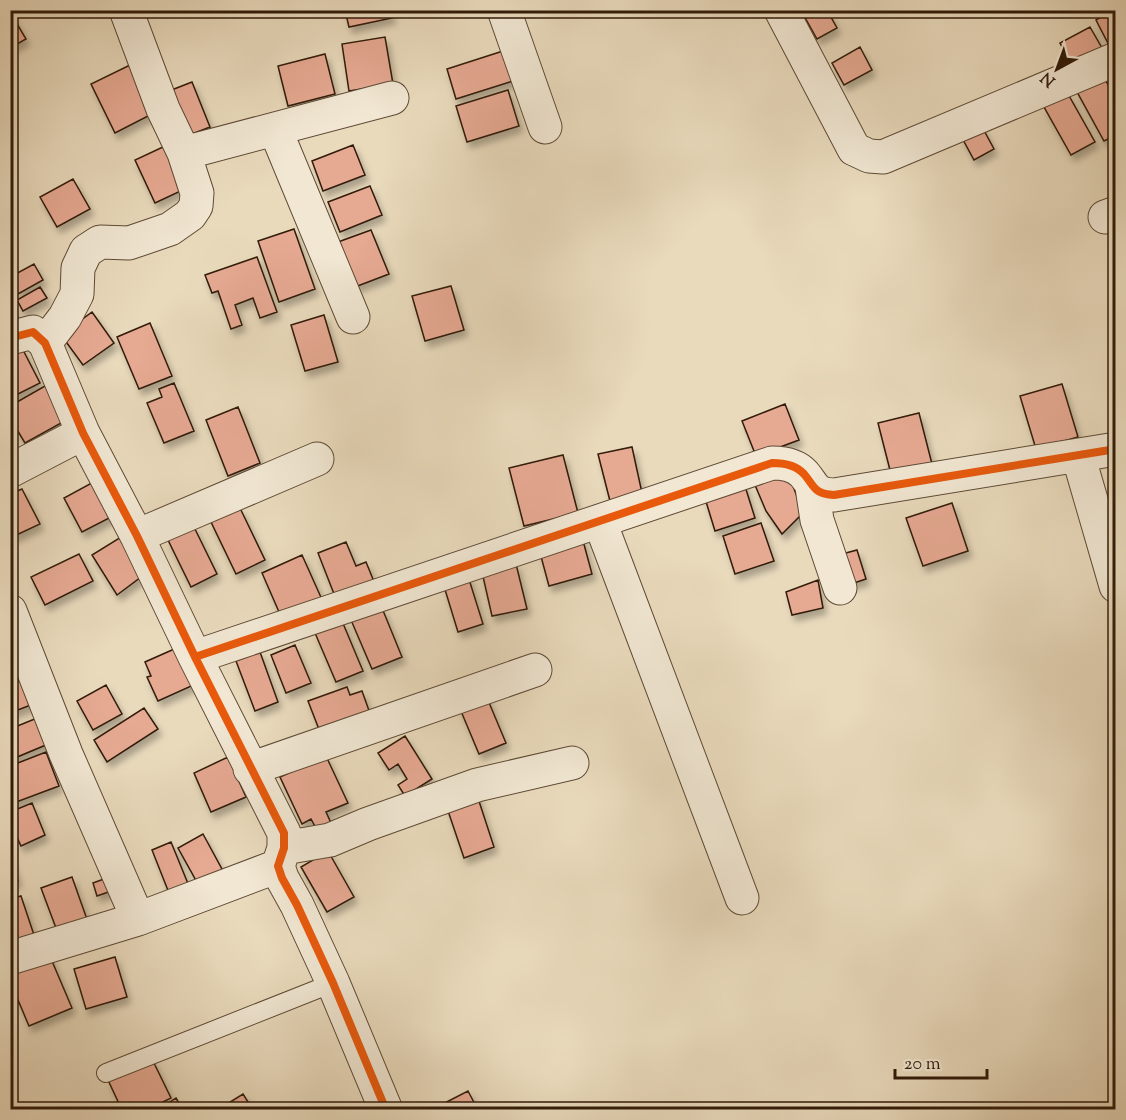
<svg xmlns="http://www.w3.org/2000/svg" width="1126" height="1120" font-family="'Sorts Mill Goudy',serif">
<defs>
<filter id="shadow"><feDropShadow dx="3.5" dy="6" stdDeviation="3" flood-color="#0004"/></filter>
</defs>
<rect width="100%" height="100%" fill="#e9dabc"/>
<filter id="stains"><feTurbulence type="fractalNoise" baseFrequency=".00333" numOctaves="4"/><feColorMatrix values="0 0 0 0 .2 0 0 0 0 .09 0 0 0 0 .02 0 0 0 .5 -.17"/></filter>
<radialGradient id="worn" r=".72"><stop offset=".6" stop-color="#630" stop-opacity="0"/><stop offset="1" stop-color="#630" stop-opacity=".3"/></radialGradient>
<path fill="#e6a992" stroke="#301a08" stroke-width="1.5" filter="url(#shadow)" d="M345,10H390L392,18L349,27Z
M810,10H827L837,28L817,39L803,14Z
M1112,10H1116V49L1112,51L1096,20Z
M10,12L26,39L10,48Z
M1090,27L1106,55L1075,71L1060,43Z
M385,37L393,84L349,91L342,44Z
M860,47L872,70L844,85L832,63Z
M503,51L513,81L456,99L447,69Z
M325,54L335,94L288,106L278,66Z
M130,65L154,113L115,133L91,84Z
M1103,76L1116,98V135L1104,141L1076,90Z
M192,82L210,127L187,136L169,91Z
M508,90L519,126L467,142L456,106Z
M1068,94L1095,142L1071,155L1044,107Z
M981,125L994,149L974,160L961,136Z
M353,145L365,175L323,191L312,161Z
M165,146L185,189L155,203L135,160Z
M73,179L90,209L57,227L40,197Z
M370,186L382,215L340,232L328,202Z
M294,229L315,289L279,302L258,241Z
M371,230L389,274L355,287L338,242Z
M257,257L277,312L260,318L253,298L235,305L242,325L231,329L218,291L212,293L205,275Z
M34,264L43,280L18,294L10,277Z
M451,286L464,330L425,341L412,296Z
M40,287L47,298L23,311L17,300Z
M10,305L18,320L10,325Z
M92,312L114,343L83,365L61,335Z
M324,315L338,362L305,371L291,325Z
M150,323L172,376L139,389L117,337Z
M22,348L40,383L10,398V354Z
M52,382L72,417L25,443L10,418V406Z
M174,383L194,431L164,443L147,403L162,397L159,389Z
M1062,384L1078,437L1036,449L1020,396Z
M785,404L799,440L756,456L742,421Z
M238,407L260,463L228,476L206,420Z
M919,413L932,464L891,474L878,423Z
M632,447L642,493L610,501L598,454Z
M563,455L578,513L524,526L509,468Z
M789,475L803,513L782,534L766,511L755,485Z
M99,479L117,514L82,532L64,498Z
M744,483L755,518L715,531L704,495Z
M22,489L40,524L10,538V494Z
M952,503L968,551L923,566L906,518Z
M240,508L265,560L236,574L211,522Z
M761,523L774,561L735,574L723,536Z
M194,527L217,574L191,587L168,540Z
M121,537L141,577L117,595L92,555Z
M582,537L592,574L549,586L539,549Z
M346,542L356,566L366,562L377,589L338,604L318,553Z
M857,550L866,579L851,584L842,554Z
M79,554L93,581L45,605L31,577Z
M302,555L324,604L283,621L262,573Z
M516,564L527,609L492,616L482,572Z
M468,576L483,624L458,632L443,583Z
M818,580L823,608L792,615L786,592Z
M382,608L402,657L372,669L351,620Z
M342,621L363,671L336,682L315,633Z
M295,645L311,683L286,693L271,655Z
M181,646L198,683L158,701L147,677L151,676L145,662Z
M260,652L278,702L255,711L236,661Z
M26,678L36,703L10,713V684Z
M106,685L122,714L93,730L77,701Z
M347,687L350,695L362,691L372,719L322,737L308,701Z
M485,693L506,743L479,754L458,704Z
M144,708L158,729L107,762L94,740Z
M42,716L53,742L10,760V729Z
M405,736L432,779L405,796L398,785L407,779L398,764L389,770L378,753Z
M46,752L59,786L11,804L10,766Z
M326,756L348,803L326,812L331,823L317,830L311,819L302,824L280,777Z
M228,757L246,797L211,812L194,773Z
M476,792L494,847L464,858L445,802Z
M32,803L45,835L21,846L10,822V812Z
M203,834L223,871L198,884L178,848Z
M171,842L191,891L171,898L152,850Z
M328,851L354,897L327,912L301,867Z
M10,857L18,881L10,884Z
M112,876L117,889L97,896L93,883Z
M72,877L89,925L59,936L41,888Z
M21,896L36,941L10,949V899Z
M49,954L72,1008L29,1026L10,981V969Z
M115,957L127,997L86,1009L74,969Z
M152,1059L171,1098L147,1110H122L108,1080Z
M468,1091L478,1110H431Z
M243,1094L253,1110H220L219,1109Z
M176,1098L183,1110H158Z"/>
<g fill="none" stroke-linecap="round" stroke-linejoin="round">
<g stroke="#5e4a35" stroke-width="20">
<path id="lane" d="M106,1073L333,983"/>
</g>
<g stroke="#5e4a35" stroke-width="35">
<path id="street" d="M504,10L545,127
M781,10L854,149L869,156L883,157L1116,59
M275,129L353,317
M184,153L392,98
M1105,217L1116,213
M10,338L33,332L45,343L83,433L137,536L195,657L284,833V848L278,866L282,878L297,905L333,983L386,1110
M45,343L65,317L77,294L78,268L86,251L100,242L129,243L170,229L190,215L196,206L197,193L184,153L163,109L126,10
M1078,455L1116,586
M10,471L83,433
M812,487L817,520L840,588
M600,522L742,898
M137,536L317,459
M10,611L66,754L138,919
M195,657L772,463C783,463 796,465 804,474C815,487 814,494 834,495L1116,449
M250,769L535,670
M284,848L330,840L368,824L477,785L572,763
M10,958L138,919L278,866"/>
</g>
<use href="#lane" stroke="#f1e7d3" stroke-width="18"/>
<use href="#street" stroke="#f1e7d3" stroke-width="33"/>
<g stroke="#f1e7d3" stroke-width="11">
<path id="cycleway" d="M10,338L33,332L45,343L83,433L137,536L195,657L284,833V848L278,866L282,878L297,905L333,983L386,1110
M195,657L772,463C783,463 796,465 804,474C815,487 814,494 834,495L1116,449"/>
</g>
<use href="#cycleway" stroke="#e8590c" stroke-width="8"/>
</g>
<rect width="1126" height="1120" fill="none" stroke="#e9dabc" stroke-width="36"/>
<rect x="12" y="12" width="1102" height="1096" fill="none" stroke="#301a08" stroke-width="3"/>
<rect x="18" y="18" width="1090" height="1084" fill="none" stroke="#301a08" stroke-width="1.5"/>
<g transform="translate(1057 69) rotate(221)" stroke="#f1e7d3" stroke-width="4.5" paint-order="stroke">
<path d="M0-4.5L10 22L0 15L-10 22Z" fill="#301a08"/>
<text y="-9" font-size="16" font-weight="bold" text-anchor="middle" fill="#301a08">N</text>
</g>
<path d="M895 1069v9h92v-9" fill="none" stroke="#301a08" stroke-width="3"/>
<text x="904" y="1069" font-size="18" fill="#301a08" stroke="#f1e7d3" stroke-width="4.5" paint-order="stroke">20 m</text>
<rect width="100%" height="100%" filter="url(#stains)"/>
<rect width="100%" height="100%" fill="url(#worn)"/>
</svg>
